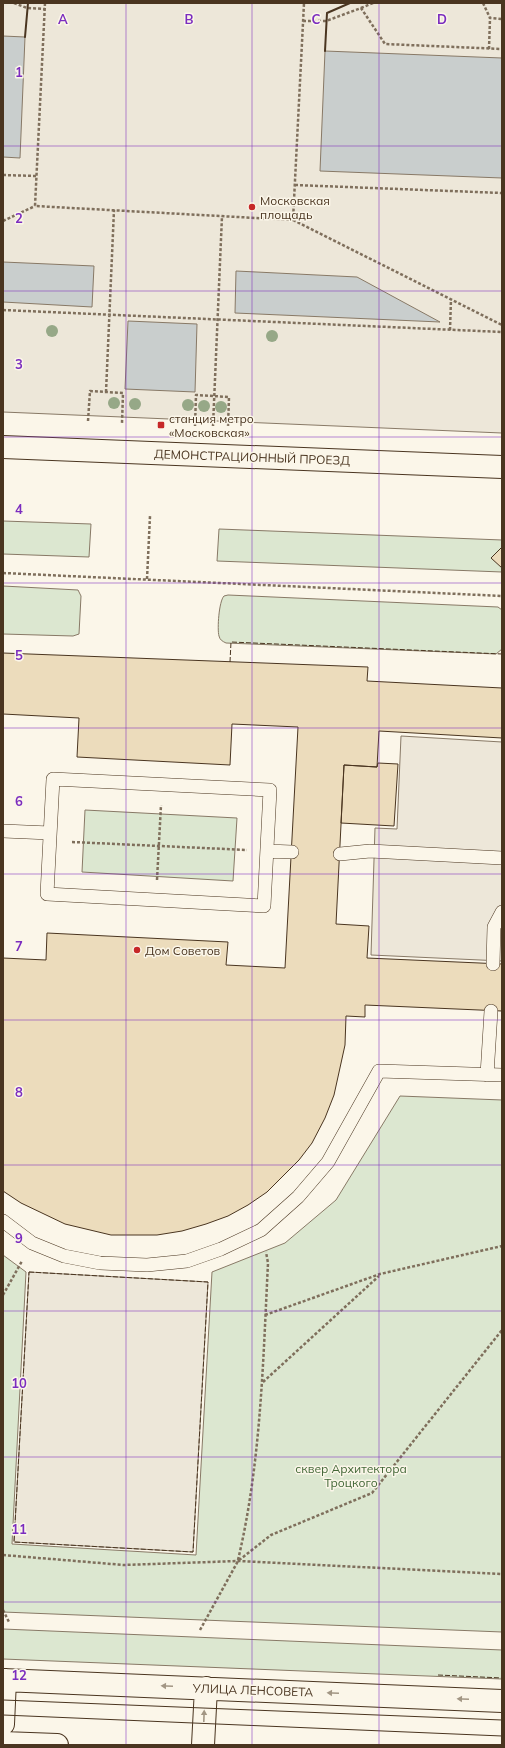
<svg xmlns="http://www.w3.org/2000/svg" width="505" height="1748" font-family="Mulish,sans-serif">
<rect width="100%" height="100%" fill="#fbf6e9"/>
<path fill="#dce7d0" stroke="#887966" d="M3,521L91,524L89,557L3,554Z
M219,529L502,540V572L217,561Z
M3,586L78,590L81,596L79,634L73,636L3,634Z
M228,595L498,607L502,610V649L496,654L226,643C222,641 220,640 219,636C217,629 219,601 224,596Z
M85,810L237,818L233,881L82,872Z
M400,1096L502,1100V1632L3,1612V1255L26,1272L12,1544L196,1555L212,1272L285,1243L336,1200Z
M3,1629L502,1650V1679L3,1659Z"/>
<path fill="#ede7d9" stroke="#887966" d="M3,3H502V433L3,412Z
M401,736L502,742V961L371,955L375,828L397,829Z
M29,1272L208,1282L193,1552L14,1542Z"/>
<path fill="#c9cecd" stroke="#887966" d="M3,36L25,37L20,158L3,157Z
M325,51L502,58V178L320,171Z
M3,262L94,266L92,307L3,302Z
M236,271L357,277L440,322L235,313Z
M128,321L197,324L195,392L125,389Z"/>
<path fill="#ecdcbc" stroke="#4a3520" d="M502,547V568L491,558Z
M3,653L368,667L367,681L502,688V738L379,731L377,767L344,765L336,924L369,926L367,958L502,964V1011L365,1005V1017L346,1016L345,1045L334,1095L325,1118L312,1143L299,1160L267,1192L248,1205L228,1216L206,1224L182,1231L157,1235H111L65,1224L21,1203L3,1191V958L46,960L47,933L228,942L226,965L285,968L298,727L232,724L230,765L77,757L79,718L3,714Z
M378,763L398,764L394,826L341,823L344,765L377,767Z"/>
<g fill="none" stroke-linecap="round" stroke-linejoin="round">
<g stroke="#4a3520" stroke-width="14">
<path id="service" d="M53,779L270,790L264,906L47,894Z
M3,831L50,833
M267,851L292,852
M340,854L370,851L502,858
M493,964L494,927L502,912
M487,1075L491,1011
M3,1221L32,1243L64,1256L100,1263L147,1265L187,1261L221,1249L261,1230L298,1197L328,1162L379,1071L502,1075"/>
</g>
<g stroke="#4a3520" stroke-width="24">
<path id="tertiary" d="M3,447L502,467
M3,1680L502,1701
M3,1724L5,1680
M3,1743L57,1745
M203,1745L206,1688"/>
</g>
<path stroke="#7f6f5c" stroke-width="2.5" stroke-dasharray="3 2" stroke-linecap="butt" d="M14,3L27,8L45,9
M45,3L35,206L293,220L304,3
M483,3L490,18L502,19
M361,8L373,3
M303,21H326L361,8L385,44L502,49
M489,49L490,18
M3,175L37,176
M295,185L502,193
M293,220L502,325
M3,221L35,206
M3,310L502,332
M450,330L451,299
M106,392L114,210
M88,421L90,391L123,393L122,423
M195,426L196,395L229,397L228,427
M213,426L222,216
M3,573L502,596
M147,579L150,516
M72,842L247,850
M157,880L161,805
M3,1295L22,1261
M265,1315L380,1274L502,1246
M263,1382L379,1276
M3,1555L124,1565L238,1561L502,1574
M238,1560C261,1463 263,1362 268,1263L266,1252
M3,1610L9,1622
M200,1630L238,1561L271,1535L372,1493L502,1330"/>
<use href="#service" stroke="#fbf6e9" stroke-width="13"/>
<use href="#tertiary" stroke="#fbf6e9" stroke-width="22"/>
<path stroke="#4a3520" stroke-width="1" d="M3,1700L502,1720
M3,1715L502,1736"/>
<path stroke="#4a3520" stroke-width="1" stroke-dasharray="5 2" stroke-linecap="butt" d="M230,662L231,642L502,654
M29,1272L208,1282L193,1552L14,1542Z
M438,1675L502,1678"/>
<path stroke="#4a3520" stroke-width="2" d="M25,37L28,3
M325,51L327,13L350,3"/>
</g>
<g fill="#96a887">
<circle cx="52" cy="331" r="6"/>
<circle cx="272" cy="336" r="6"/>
<circle cx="114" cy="403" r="6"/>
<circle cx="135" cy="404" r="6"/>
<circle cx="188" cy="405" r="6"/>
<circle cx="204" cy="406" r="6"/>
<circle cx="221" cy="407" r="6"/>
</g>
<defs><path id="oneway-solid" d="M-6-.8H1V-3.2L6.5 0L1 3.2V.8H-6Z"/></defs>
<g fill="#a29684">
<use href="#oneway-solid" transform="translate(167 1686) rotate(-178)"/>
<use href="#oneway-solid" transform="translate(333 1693) rotate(-178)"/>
<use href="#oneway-solid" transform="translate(463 1699) rotate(-178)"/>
<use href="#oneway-solid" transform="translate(204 1716) rotate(-88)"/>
</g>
<path fill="none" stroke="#7b2cbf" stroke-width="1" stroke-opacity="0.55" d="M126,3V1745M252,3V1745M379,3V1745M3,146H502M3,291H502M3,437H502M3,583H502M3,728H502M3,874H502M3,1020H502M3,1165H502M3,1311H502M3,1457H502M3,1602H502"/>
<g fill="#c62828" stroke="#fbf6e9" stroke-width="1.5">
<circle cx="252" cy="207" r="4"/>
<rect x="157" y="421" width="8" height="8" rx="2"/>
<circle cx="137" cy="950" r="4"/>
</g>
<g text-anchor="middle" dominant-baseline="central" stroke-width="3" stroke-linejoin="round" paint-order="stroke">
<g font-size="12" fill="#4a3520" stroke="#fbf6e9" text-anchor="start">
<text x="260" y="200">Московская<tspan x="260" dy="14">площадь</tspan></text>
<text x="169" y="418">станция метро<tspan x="169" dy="14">«Московская»</tspan></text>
<text x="145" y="950">Дом Советов</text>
</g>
<g font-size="12" fill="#4a3520" stroke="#fbf6e9">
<text transform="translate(252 457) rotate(2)">ДЕМОНСТРАЦИОННЫЙ ПРОЕЗД</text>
<text transform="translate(253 1690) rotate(2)">УЛИЦА ЛЕНСОВЕТА</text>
</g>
<g font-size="12" fill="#436837" stroke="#fbf6e9">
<text x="351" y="1468">сквер Архитектора<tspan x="351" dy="14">Троцкого</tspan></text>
</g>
</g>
<g font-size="13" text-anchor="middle" font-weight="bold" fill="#7b2cbf" stroke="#fbf6e9" stroke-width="3" stroke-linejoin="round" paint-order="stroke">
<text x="63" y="24">A</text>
<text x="189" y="24">B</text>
<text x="316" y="24">C</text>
<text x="442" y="24">D</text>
<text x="19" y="77">1</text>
<text x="19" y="223">2</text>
<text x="19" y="369">3</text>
<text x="19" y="514">4</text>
<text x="19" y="660">5</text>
<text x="19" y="806">6</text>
<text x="19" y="951">7</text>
<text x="19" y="1097">8</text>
<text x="19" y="1243">9</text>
<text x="19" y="1388">10</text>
<text x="19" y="1534">11</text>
<text x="19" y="1680">12</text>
</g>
<rect width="505" height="1748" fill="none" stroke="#4a3520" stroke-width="8"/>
</svg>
